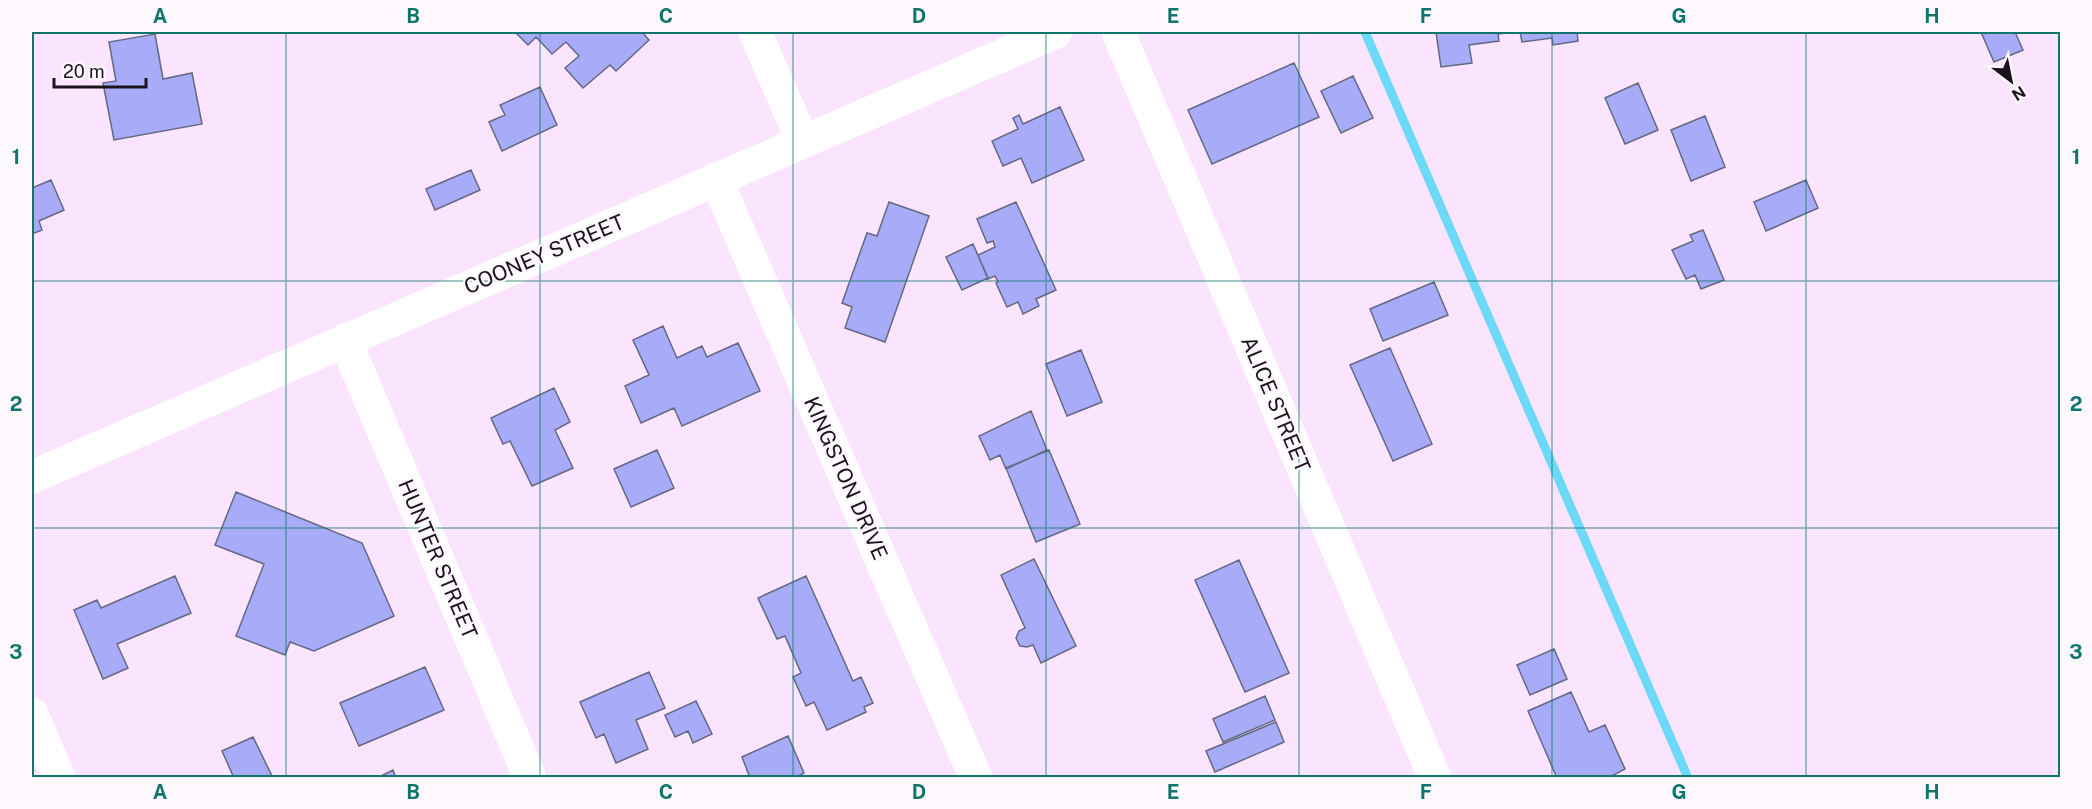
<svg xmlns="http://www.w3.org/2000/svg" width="2092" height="809" font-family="'Public Sans',sans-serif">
<rect width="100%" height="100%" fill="#fbe4fe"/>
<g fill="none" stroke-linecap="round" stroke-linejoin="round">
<path stroke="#6cd9f8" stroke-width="9" d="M1365,32L1688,778"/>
</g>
<path fill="#a8acf8" stroke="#656883" stroke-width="1.5" d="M515,32H642L649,40L616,71L610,65L583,88L565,68L579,56L566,42L552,54L536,37L528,45Z
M1436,32H1514L1498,34L1499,41L1469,45L1472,63L1441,67Z
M1520,32H1577L1578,41L1553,45L1552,38L1522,42Z
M1981,32H2015L2023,50L1994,62Z
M155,34L163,79L192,73L202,124L114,140L103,83L116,81L109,42Z
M1294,63L1319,117L1212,164L1188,110Z
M1353,76L1373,118L1341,133L1321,91Z
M1638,83L1658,130L1625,144L1605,98Z
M540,87L557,125L502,151L489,122L505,115L500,105Z
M1060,107L1084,160L1032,183L1021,158L1003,166L992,141L1018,129L1013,118L1019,115L1023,124Z
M1705,116L1725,167L1691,181L1671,130Z
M471,170L480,190L435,210L426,189Z
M51,180L64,210L39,221L42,230L32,234V188Z
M1806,180L1818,208L1766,231L1754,202Z
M889,202L929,216L885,342L845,328L852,307L842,303L867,233L877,236Z
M1016,202L1056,290L1036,299L1039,306L1023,314L1018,302L1007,307L996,283L998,282L995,276L988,279L978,255L995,247L993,241L987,243L977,219Z
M1703,230L1724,280L1701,289L1695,275L1686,279L1672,250L1693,241L1690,235Z
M973,244L988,278L962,290L946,257Z
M1434,282L1448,315L1383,341L1370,309Z
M663,326L677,358L702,346L707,357L738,343L760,391L682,426L674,408L641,423L625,386L649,375L633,340Z
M1390,348L1432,444L1393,461L1350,365Z
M1081,350L1102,402L1067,416L1046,364Z
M554,388L570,422L555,430L573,468L532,486L510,441L503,444L491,418Z
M1031,411L1047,450L1006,469L1000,455L990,460L979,436Z
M657,450L674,488L631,507L614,469Z
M1049,450L1080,524L1036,542L1006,468Z
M236,492L362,543L394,616L314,651L290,642L285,655L236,636L264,564L215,545Z
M1034,559L1076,646L1041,663L1033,645L1027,647L1020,646L1016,638L1019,631L1025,628L1001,575Z
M1239,560L1289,673L1245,692L1195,580Z
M175,576L191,613L117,644L128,668L103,679L74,610L97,600L101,608Z
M806,576L853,681L861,677L873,703L864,707L866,712L827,730L814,702L806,706L793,677L801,673L785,636L777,639L758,598Z
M1554,649L1567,679L1530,695L1517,665Z
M425,667L444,710L359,746L340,703Z
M649,672L665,708L636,720L648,749L616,763L604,734L596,738L580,702Z
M1571,692L1589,732L1605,725L1625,769L1608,778H1557L1528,711Z
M1265,696L1275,720L1223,742L1213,719Z
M696,701L712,734L693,743L688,731L675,737L665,715Z
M1276,722L1284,742L1215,772L1206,751Z
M788,736L804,773L795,778H750L742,757Z
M253,737L273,778H234L222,751Z
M393,770L396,778H377Z"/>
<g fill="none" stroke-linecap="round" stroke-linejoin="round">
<path stroke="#fff" stroke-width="33" d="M755,32L803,142
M1118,32L1435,778
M716,179L976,778
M345,340L530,778
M32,477L1056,32
M32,714L59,778"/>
</g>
<path fill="none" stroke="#0f766e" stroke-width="1.5" stroke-opacity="0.55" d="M286,32V778M540,32V778M793,32V778M1046,32V778M1299,32V778M1552,32V778M1806,32V778M32,281H2060M32,528H2060"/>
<g text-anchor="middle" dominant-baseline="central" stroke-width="4.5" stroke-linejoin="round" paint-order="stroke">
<g font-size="21" fill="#1c141d" stroke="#fdf8fd">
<text transform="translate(544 254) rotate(-23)">COONEY STREET</text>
<text transform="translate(1276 404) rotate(67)">ALICE STREET</text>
<text transform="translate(846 478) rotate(66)">KINGSTON DRIVE</text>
<text transform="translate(438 559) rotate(67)">HUNTER STREET</text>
</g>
</g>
<rect width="2092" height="809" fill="none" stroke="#fdf8fd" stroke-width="66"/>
<g transform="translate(2011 81) rotate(148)" stroke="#fdf8fd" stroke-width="4.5" paint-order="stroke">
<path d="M0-4.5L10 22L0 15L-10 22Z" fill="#1c141d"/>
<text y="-9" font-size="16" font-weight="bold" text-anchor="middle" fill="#1c141d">N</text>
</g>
<path d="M54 78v9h92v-9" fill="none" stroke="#1c141d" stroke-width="3"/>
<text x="63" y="78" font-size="18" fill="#1c141d" stroke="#fdf8fd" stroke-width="4.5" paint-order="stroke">20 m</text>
<rect x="33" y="33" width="2026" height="743" fill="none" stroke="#0f766e" stroke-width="2"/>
<g font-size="20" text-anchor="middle" font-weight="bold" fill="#0f766e">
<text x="160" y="23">A</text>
<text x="413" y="23">B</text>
<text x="666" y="23">C</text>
<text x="919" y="23">D</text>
<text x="1173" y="23">E</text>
<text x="1426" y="23">F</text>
<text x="1679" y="23">G</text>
<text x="1932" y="23">H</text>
<text x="16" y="164">1</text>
<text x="2076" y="164">1</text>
<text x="16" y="411">2</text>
<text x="2076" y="411">2</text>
<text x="16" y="659">3</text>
<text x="2076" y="659">3</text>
<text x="160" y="799">A</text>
<text x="413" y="799">B</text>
<text x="666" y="799">C</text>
<text x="919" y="799">D</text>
<text x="1173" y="799">E</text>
<text x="1426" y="799">F</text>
<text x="1679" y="799">G</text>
<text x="1932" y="799">H</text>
</g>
</svg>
